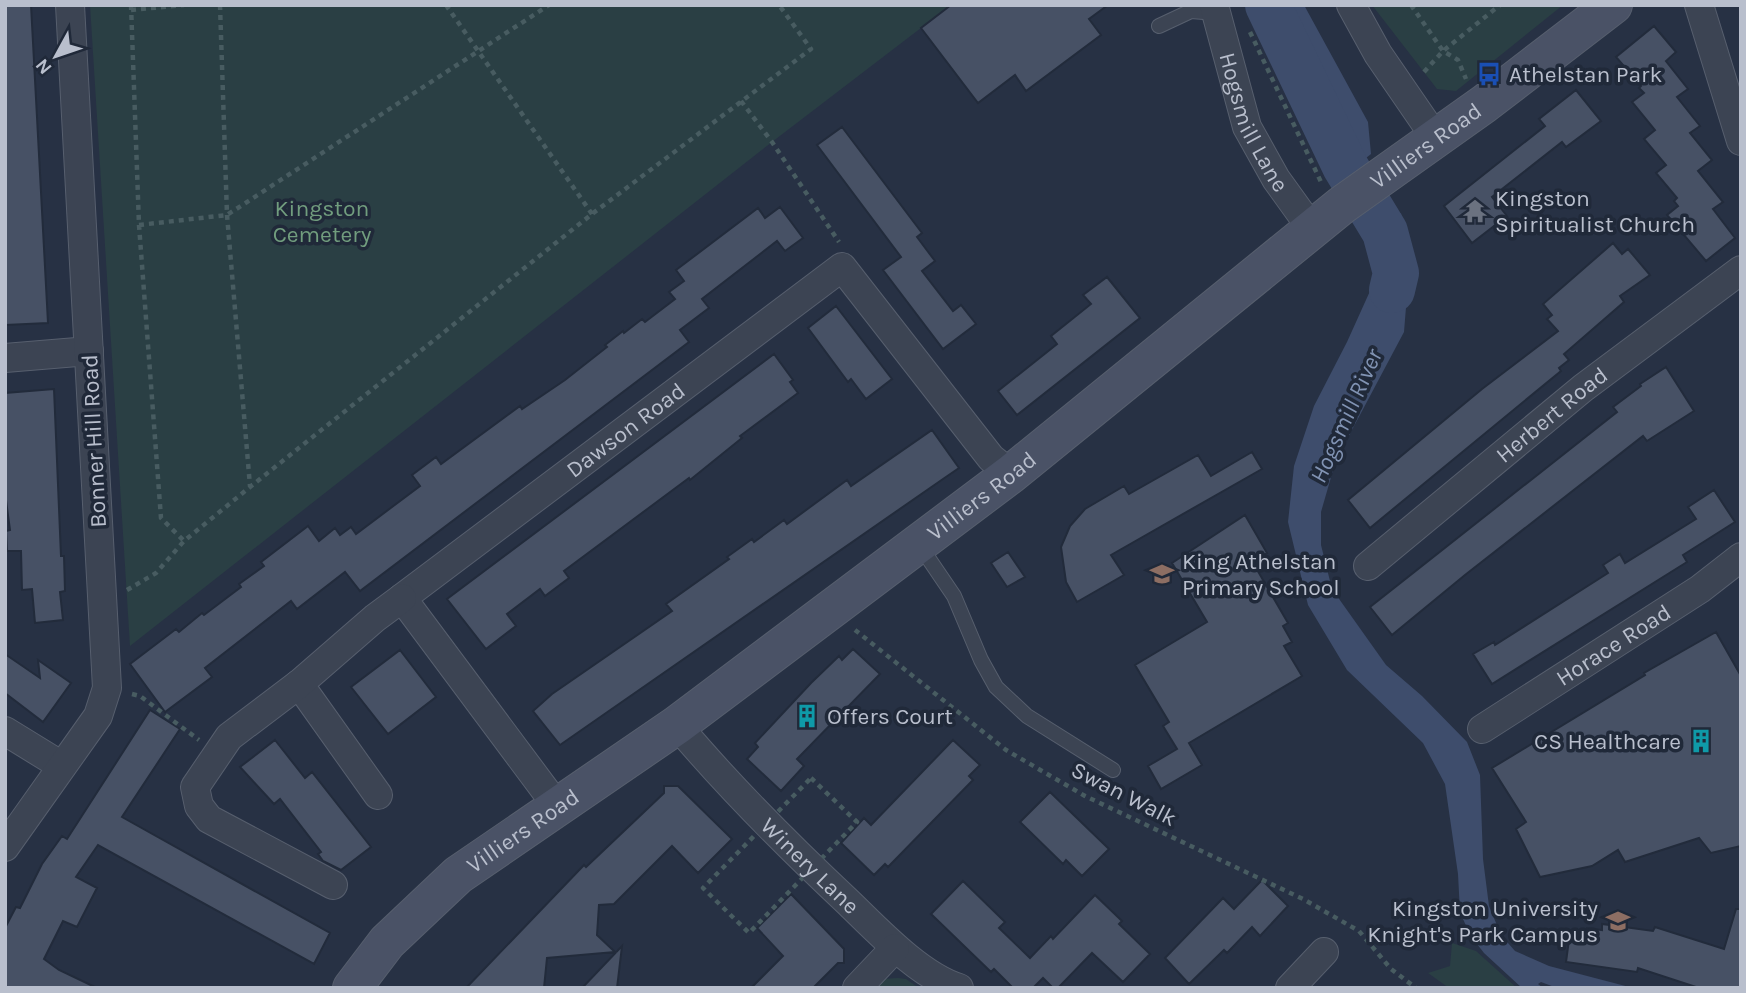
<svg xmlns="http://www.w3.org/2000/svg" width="1746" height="993" font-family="Karla,sans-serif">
<rect width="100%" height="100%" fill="#273144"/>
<path fill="#2a3f44" d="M90,5H951L772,142L130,646Z
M1372,5H1563L1456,91L1437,89Z
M1452,943L1476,951L1517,988H1449L1428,973L1450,966Z
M898,978L906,979L919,988H870L881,979Z"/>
<path fill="#3e4d6c" d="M1258,5H1304L1368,122L1371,154L1340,179Z
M1401,213L1409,270L1404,332L1336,460L1321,512V545L1332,589L1386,665L1422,696L1467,742L1480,775L1483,859L1489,906L1501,935L1515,951L1549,966L1633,988H1557L1541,982L1538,984L1543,988H1522L1484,953L1470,935L1460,912L1458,874L1445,784L1423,743L1347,670L1308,605L1288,522L1294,466L1314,406L1347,342L1375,280L1380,231Z"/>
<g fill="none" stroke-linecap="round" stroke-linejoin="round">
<path stroke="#3e4d6c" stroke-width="46" d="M1268,5L1345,166L1385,232L1396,273L1392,290"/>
</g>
<path fill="#475165" stroke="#222b3b" stroke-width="2" d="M5,5H31L48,323L5,325Z
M951,5H1108L1089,19L1101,35L1026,91L1015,75L978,103L921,28Z
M1654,26L1676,52L1666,61L1688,89L1677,97L1700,126L1690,133L1712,160L1698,171L1723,202L1713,209L1735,238L1706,261L1667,215L1678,206L1674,201L1677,198L1656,173L1666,165L1644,139L1655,130L1632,102L1644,93L1639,88L1641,86L1616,57Z
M1576,90L1601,121L1566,147L1562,142L1492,197L1507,216L1472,243L1444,206L1545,126L1539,119Z
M842,127L922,233L917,237L935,261L922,271L953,311L961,305L976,324L943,349L883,270L901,257L817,145Z
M780,207L803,238L785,251L777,241L702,299L709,308L680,330L689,342L360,591L345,572L297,609L291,601L205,668L212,677L165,712L130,664L176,629L179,632L202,613L204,615L241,587L239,584L264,566L261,562L308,526L319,541L335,528L340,535L351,527L356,534L420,486L412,475L436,457L441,464L520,406L522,409L565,380L607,347L605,345L623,331L624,333L642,319L645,322L675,299L669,292L684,281L676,270L758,208L765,218Z
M1613,243L1622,254L1628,249L1650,275L1620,296L1624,302L1564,354L1569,360L1559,368L1561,371L1370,528L1348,500L1482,389L1558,331L1547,319L1552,315L1543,304Z
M1107,277L1140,318L1017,415L998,391L1057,344L1051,336L1091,304L1083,295Z
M836,306L892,379L866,399L851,379L848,382L808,328Z
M774,354L793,380L790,382L798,393L740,436L742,438L690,480L689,478L564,571L569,578L545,596L540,589L507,614L516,626L486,649L447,599Z
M1666,367L1694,411L1647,441L1643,436L1465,575L1392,635L1370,607L1617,412L1613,407L1641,386L1640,384Z
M54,389L61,556H64L65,591L60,592L63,620L35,623L32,589L22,590L21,551H7L6,531L10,530L5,493V393Z
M932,430L959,468L943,479L560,745L533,711L552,694L672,611L666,604L729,559L727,557L752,539L754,542L784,520L787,524L847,480L851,486Z
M1252,452L1262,469L1111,555L1124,575L1077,602L1066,582L1061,547L1070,526L1085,509L1124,486L1129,494L1198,455L1211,476Z
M1714,490L1735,522L1683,555L1687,562L1492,684L1473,654L1494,642L1495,645L1608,573L1603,565L1620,554L1625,563L1696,519L1688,507Z
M1245,515L1267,553L1252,561L1288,623L1283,626L1292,642L1284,646L1302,676L1189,743L1202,765L1161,789L1148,766L1177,749L1163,726L1169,722L1135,665L1207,622L1172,563Z
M1008,552L1025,577L1007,587L991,563Z
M1716,632L1741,676V846L1711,853L1699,838L1625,862L1618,850L1592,866L1540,877L1516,829L1526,822L1492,768L1645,675L1644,673Z
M853,649L880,674L797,759L804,766L781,791L747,759L758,747L755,743L811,683L839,656L842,660Z
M400,650L436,697L388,734L351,687Z
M5,654L40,678L38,660L71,683L43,722L5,693Z
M150,710L180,729L122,817L330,933L314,964L98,845L76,877L97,888L77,927L63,921L44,959L59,970L97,988H5V928L16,907L20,908L42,864L62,836L67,839Z
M275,740L305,778L312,772L371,847L341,870L323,861L318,854L321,852L280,799L274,804L240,767Z
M953,740L980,765L969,776L973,780L888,867L885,864L874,875L841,843L864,818L871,825Z
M664,786H678L732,839L698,873L672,846L614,904L599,905L597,935L615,952L547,958L544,988H466L584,865L586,867L664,793Z
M1050,792L1109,849L1082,876L1066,860L1063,864L1020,822Z
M1262,880L1288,906L1260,936L1252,927L1227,953L1224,950L1189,984L1165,958L1223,898L1234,909Z
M963,881L1005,922L999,928L1030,958L1051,936L1053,939L1095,895L1122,921L1119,924L1150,954L1123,982L1092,953L1058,988H1053L1043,978L1033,988H1013L994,969L991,972L931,914Z
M791,894L844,949V963H838L813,988H751L783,956L757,928Z
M1736,909H1741V988H1699L1638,968L1637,972L1566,962L1570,932L1586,934L1587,928L1602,930V924L1653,931L1655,927L1724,949Z
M622,946L617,988H582Z"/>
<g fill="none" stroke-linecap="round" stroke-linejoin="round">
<g stroke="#575f6e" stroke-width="16">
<path id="lane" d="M1159,26L1191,11L1217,13
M918,543L954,596L981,660L996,687L1027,716L1113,770"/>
</g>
<g stroke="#575f6e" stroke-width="30">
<g id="street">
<path id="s1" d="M1214,5L1247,127L1276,179L1312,229"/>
<path d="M1351,5L1378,54L1435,137"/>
<path d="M1699,5L1741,141"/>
<path d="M5,358L89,351"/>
<path id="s2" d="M1368,566L1583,388L1741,270"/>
<path d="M299,684L378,795"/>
<path id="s3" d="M677,725C730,788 788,846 849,903C878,931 920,976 959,988"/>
<path id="s4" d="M1482,729L1700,589L1741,557"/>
<path d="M5,731L62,766"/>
<path id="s5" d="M557,806L402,598L842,267L991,458L1011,474"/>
<path d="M5,847L98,716L107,688L70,5"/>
<path d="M333,885L209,819L199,806L195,787L229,737L299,684L375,618L402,598"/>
<path d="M857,988L895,948"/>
<path d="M1290,988L1324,952"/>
</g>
</g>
<g stroke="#575f6e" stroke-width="40">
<g id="secondary">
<path id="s6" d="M352,988L387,942L458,875L677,725L1011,474L1342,205L1484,104L1613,5"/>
</g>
</g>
<path stroke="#485c61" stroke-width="4.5" stroke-dasharray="5 5" stroke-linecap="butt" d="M131,5L139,225L161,518L184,541
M220,5L227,215L250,486
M446,5L592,214
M1411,5L1443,51L1458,60L1466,79
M131,10L184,5
M1250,32L1321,182
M1424,72L1443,51L1500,5
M741,101L772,142L839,242
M139,225L227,215L549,5
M127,590L156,573L184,541L250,487L592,214L811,49L779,5
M855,630L1006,750L1085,796L1303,899L1359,931L1391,969L1416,988
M132,694L140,696L199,740
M811,778L857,822L749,933L703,888Z"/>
<use href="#lane" stroke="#3c4453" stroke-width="14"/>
<use href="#street" stroke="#3c4453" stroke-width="28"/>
<use href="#secondary" stroke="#4a5266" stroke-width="38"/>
</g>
<defs>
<g id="bus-bare" transform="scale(1.89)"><path d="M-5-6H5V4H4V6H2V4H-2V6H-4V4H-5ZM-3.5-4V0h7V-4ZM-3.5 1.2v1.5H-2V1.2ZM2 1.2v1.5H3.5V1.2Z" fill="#1a4fb4" stroke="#202939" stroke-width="2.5" paint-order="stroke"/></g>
<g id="temple-bare" transform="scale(1.89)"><path d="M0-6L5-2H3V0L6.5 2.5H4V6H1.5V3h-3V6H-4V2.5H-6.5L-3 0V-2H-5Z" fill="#6b7280" stroke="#202939" stroke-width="2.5" paint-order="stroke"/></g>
<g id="school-bare" transform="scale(1.89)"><path d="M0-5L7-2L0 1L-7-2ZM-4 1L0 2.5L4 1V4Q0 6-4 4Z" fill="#8d6e63" stroke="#202939" stroke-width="2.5" paint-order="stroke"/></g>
<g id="building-bare" transform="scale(1.89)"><path d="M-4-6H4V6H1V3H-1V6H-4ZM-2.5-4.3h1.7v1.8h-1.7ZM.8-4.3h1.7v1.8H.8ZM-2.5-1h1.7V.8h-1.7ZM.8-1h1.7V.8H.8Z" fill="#0f9aa8" stroke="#202939" stroke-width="2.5" paint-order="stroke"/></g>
<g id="university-bare" transform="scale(1.89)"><path d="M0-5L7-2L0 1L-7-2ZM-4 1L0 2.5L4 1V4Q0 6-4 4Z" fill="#8d6e63" stroke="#202939" stroke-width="2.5" paint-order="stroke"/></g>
</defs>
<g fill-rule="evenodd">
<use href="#bus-bare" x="1489" y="74"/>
<use href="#temple-bare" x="1475" y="211"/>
<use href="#school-bare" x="1162" y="574"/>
<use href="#building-bare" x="807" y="716"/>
<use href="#building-bare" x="1701" y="741"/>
<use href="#university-bare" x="1618" y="921"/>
</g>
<g text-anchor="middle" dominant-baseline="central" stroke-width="7" stroke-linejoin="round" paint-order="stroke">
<g font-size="23" fill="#b9bfcd" stroke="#202939" text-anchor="start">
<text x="1509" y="74">Athelstan Park</text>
<text x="1495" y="198">Kingston<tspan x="1495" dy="26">Spiritualist Church</tspan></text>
<text x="1182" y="561">King Athelstan<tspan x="1182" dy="26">Primary School</tspan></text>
<text x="827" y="716">Offers Court</text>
<text x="1681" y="741" text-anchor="end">CS Healthcare</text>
<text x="1598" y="908" text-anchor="end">Kingston University<tspan x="1598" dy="26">Knight's Park Campus</tspan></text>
</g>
<g font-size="23" fill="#b9bfcd" stroke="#202939">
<text stroke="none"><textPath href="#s1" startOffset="124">Hogsmill Lane</textPath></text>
<text stroke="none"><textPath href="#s6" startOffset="1368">Villiers Road</textPath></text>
<text stroke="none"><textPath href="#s2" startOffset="238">Herbert Road</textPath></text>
<text stroke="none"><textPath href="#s5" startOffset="539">Dawson Road</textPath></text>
<text transform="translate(94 441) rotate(-93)">Bonner Hill Road</text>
<text stroke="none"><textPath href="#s6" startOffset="802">Villiers Road</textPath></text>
<text stroke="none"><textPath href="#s4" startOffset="156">Horace Road</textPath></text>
<text transform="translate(1124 794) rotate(27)">Swan Walk</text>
<text stroke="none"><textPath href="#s6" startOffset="234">Villiers Road</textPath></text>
<text stroke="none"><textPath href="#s3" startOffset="194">Winery Lane</textPath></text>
</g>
<g font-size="23" fill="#719d7e" stroke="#202939">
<text x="322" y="208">Kingston<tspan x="322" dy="26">Cemetery</tspan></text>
</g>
<g font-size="24" font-style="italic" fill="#8193b3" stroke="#202939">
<text transform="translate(1346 416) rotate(-66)">Hogsmill River</text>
</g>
</g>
<rect width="1746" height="993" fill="none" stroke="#b9bfcd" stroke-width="14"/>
<g transform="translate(56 56) rotate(230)" stroke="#202939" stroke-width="5" paint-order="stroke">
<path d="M0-5L12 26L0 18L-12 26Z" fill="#b9bfcd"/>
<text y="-10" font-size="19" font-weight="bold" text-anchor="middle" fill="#b9bfcd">N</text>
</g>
</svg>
